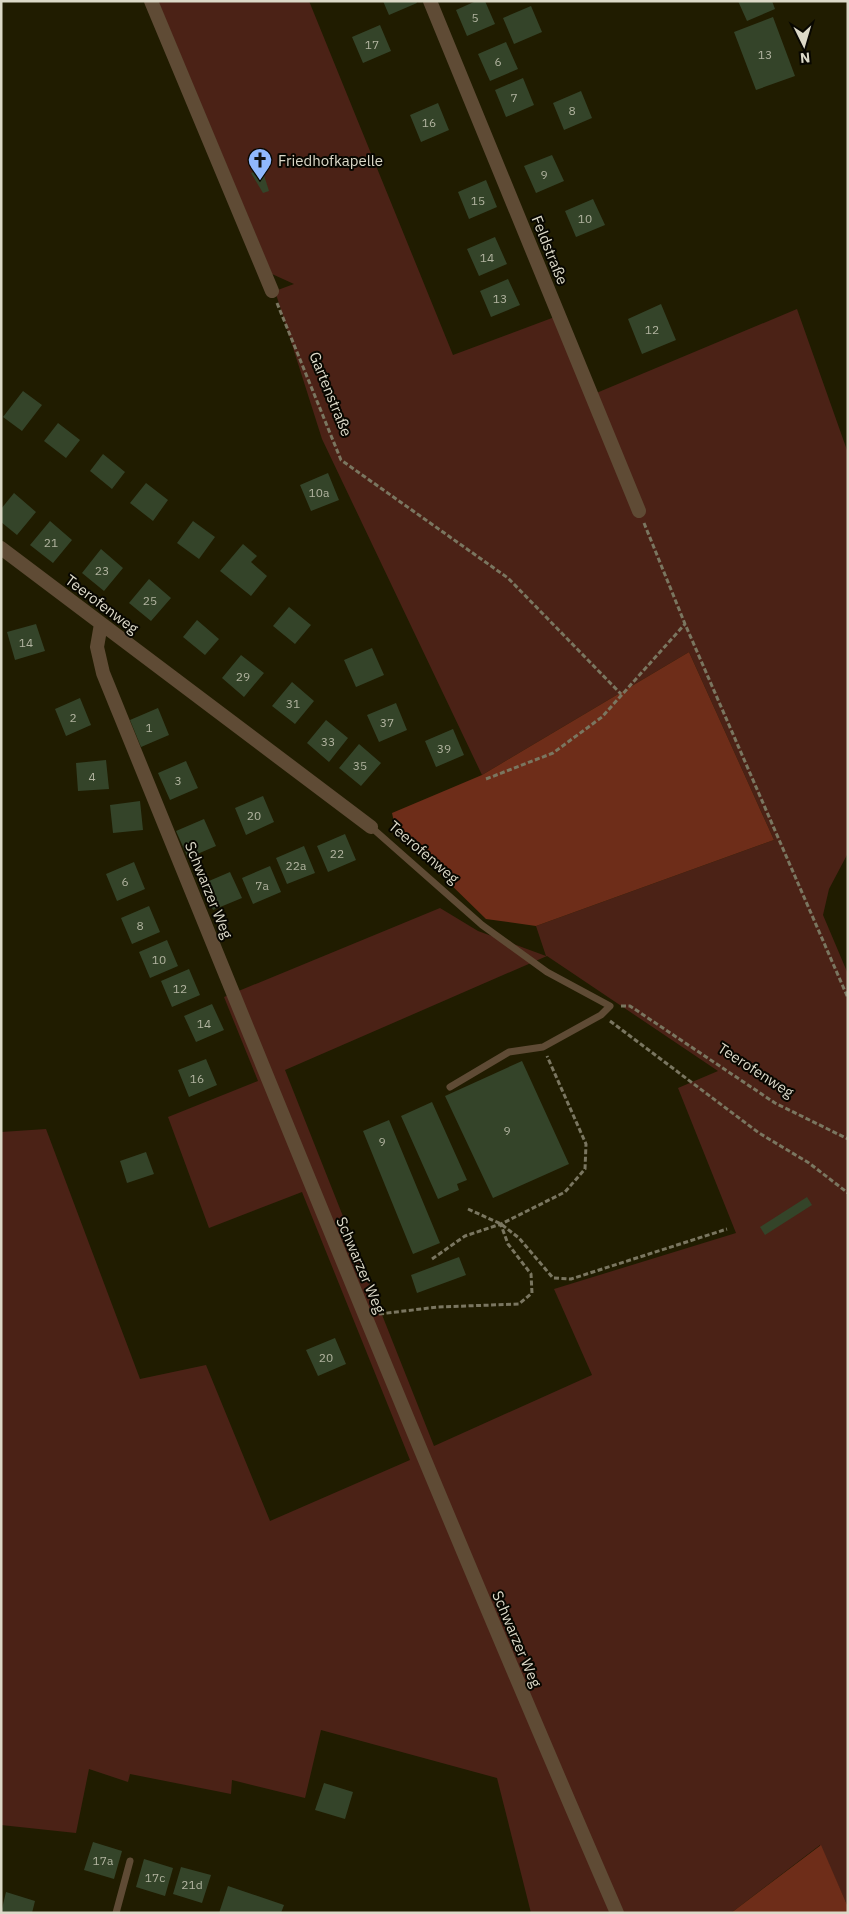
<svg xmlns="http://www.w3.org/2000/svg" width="849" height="1914" font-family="'IBM Plex Sans',sans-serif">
<rect width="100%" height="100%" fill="#201c00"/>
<path fill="#4b2216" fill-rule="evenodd" d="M158,1H309L453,355L560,315L594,394L797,309L848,453V853L829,889L823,915L848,974V1907L820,1845L731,1913H531L497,1778L321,1730L305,1798L232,1780L231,1794L130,1774L128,1782L89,1769L76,1833L1,1825V1132L46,1129L140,1379L206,1365L270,1521L410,1460L302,1192L209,1228L168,1117L258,1081L224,997L440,908L478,931L546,956L536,926L774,840L689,652L482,775L322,439L275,291L294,284L272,274ZM547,956L718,1071L678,1088L736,1233L554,1289L592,1375L434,1446L285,1070Z"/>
<path fill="#6e2d19" d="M689,652L774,840L536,926L486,919L396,831L392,813L482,775Z
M821,1845L848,1907V1913H731Z"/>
<path fill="#344429" d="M383,1H416L417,3L389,15Z
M476,1H485L495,24L467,36L456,10Z
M738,1H772L775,9L747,21Z
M531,6L542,32L514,44L503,18Z
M773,17L795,76L756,90L734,32Z
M380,25L391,51L363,63L352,37Z
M506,42L518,69L490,81L478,54Z
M523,78L534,105L506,117L495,90Z
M581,91L592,118L564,130L553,103Z
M438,103L449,130L421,142L410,115Z
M552,155L564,181L536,193L524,166Z
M262,169L269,191L263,193L251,173Z
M486,180L497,207L469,219L458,192Z
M593,199L605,225L576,237L565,211Z
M495,237L507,264L479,276L467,249Z
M508,279L520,305L491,317L480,291Z
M661,304L676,340L642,354L628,319Z
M23,391L42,405L22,431L3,417Z
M58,423L80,440L66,458L44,441Z
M103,454L125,472L112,489L90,471Z
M328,473L339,500L311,511L300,485Z
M146,483L168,500L153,521L130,503Z
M14,493L36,512L17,535L1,522V509Z
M50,521L72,540L53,563L30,545Z
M193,521L215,537L199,559L177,543Z
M243,544L257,556L251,562L267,576L251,596L220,571Z
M101,549L123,568L104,591L82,573Z
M149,579L171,598L151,621L129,603Z
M289,607L311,625L295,644L273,626Z
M197,620L219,639L205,655L183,637Z
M36,624L45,651L15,660L7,632Z
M372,648L384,675L356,687L344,660Z
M241,655L264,673L244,697L222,678Z
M292,682L314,701L295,724L272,706Z
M80,698L91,725L66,736L55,709Z
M396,703L407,730L379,742L367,715Z
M158,708L169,735L141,747L130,720Z
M326,720L348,738L329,762L307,743Z
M453,729L464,755L436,767L425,741Z
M359,744L381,763L361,786L339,768Z
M106,760L109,789L78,791L76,763Z
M186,761L198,788L170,800L158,773Z
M263,796L274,822L246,835L235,808Z
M140,801L143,830L113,833L110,805Z
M204,819L216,846L188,858L176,831Z
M345,834L356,860L328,872L317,846Z
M304,846L315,873L287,884L276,858Z
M134,862L145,889L117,901L106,874Z
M270,866L281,892L253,904L242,878Z
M230,872L242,898L213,910L202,884Z
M149,906L160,932L132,944L121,918Z
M167,940L178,966L150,978L139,952Z
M189,969L200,995L172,1007L161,981Z
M212,1004L224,1030L196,1042L184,1016Z
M206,1059L217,1085L189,1097L178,1070Z
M522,1061L569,1164L493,1198L445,1096Z
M432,1102L467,1180L457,1184L459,1190L438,1199L401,1116Z
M389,1120L440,1243L413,1254L363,1131Z
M146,1152L154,1174L127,1183L120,1161Z
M807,1197L812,1205L765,1235L760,1227Z
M459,1257L466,1275L417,1293L411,1275Z
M335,1338L346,1364L318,1376L306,1350Z
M324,1783L353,1792L345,1819L315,1810Z
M93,1842L122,1851L114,1879L84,1870Z
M144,1859L173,1868L165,1896L136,1887Z
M181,1867L211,1875L202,1903L173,1894Z
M228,1886L284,1905L281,1913H219Z
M6,1892L35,1901L32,1913H1Z"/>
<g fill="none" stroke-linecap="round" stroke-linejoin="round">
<path stroke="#7a7660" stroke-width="3" stroke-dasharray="5 2.5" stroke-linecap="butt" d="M277,303L341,460L508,578L621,694
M644,523L685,624L848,998
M486,779L553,753L602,717L685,624
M621,1006H630L775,1103L848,1139
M610,1021L759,1133L809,1163L848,1193
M468,1209L501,1224L519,1238L553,1278L571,1279L727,1229
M432,1259L465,1236L501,1224L565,1192L585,1169L586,1144L547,1056
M379,1314L438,1307L519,1304L532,1293L531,1274L508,1244L501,1225"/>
<path stroke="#5f4b35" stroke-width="7" d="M371,827L482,925L547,972L610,1006L601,1015L543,1047L509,1052L450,1087
M116,1913L130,1861"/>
<path stroke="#5f4b35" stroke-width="14" d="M151,1L272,291
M430,1L639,511
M1,548L371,827
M101,624L97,647L103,673C271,1087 439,1502 617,1913"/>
</g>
<defs>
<g id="church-pin" transform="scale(1.25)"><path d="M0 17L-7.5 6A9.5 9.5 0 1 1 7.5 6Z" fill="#90b8fd" stroke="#080700"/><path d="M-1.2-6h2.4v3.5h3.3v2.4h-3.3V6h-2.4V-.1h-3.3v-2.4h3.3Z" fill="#111"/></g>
</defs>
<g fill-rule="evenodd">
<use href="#church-pin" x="260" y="160"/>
</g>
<g text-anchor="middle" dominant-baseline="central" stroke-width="4" stroke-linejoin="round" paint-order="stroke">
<g font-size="12" fill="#b2b4a0">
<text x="475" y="17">5</text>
<text x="372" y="44">17</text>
<text x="765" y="54">13</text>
<text x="498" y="61">6</text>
<text x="514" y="97">7</text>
<text x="572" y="110">8</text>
<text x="429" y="122">16</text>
<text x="544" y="174">9</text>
<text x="478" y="200">15</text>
<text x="585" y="218">10</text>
<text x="487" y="257">14</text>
<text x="500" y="298">13</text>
<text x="652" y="329">12</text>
<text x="319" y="492">10a</text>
<text x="51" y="542">21</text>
<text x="102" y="570">23</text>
<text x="150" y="600">25</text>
<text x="26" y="642">14</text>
<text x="243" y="676">29</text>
<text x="293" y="703">31</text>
<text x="73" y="717">2</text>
<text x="387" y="722">37</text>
<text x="149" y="727">1</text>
<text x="328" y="741">33</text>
<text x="444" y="748">39</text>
<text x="360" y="765">35</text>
<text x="92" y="776">4</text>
<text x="178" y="780">3</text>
<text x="254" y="815">20</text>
<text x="337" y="853">22</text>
<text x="296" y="865">22a</text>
<text x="125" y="881">6</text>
<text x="262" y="885">7a</text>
<text x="140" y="925">8</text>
<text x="159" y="959">10</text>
<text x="180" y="988">12</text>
<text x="204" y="1023">14</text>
<text x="197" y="1078">16</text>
<text x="507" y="1130">9</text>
<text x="382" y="1141">9</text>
<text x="326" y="1357">20</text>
<text x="103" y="1860">17a</text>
<text x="155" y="1877">17c</text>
<text x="192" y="1884">21d</text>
</g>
<g font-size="15" fill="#dcd9c8" stroke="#080700" text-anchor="start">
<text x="278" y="160">Friedhofkapelle</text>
</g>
<g font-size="15" fill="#dcd9c8" stroke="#080700">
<text transform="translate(550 250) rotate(68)">Feldstraße</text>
<text transform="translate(331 394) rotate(68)">Gartenstraße</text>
<text transform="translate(102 604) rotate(37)">Teerofenweg</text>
<text transform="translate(424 852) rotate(41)">Teerofenweg</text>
<text transform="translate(209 890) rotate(68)">Schwarzer Weg</text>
<text transform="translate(756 1070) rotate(33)">Teerofenweg</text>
<text transform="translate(361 1265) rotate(67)">Schwarzer Weg</text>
<text transform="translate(517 1639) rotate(67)">Schwarzer Weg</text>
</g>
</g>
<rect width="849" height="1914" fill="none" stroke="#dcd9c8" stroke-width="5"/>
<g transform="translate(804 45) rotate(175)" stroke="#080700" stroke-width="4" paint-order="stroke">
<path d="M0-4L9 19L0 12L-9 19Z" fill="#dcd9c8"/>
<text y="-8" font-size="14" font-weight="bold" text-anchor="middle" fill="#dcd9c8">N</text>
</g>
</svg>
